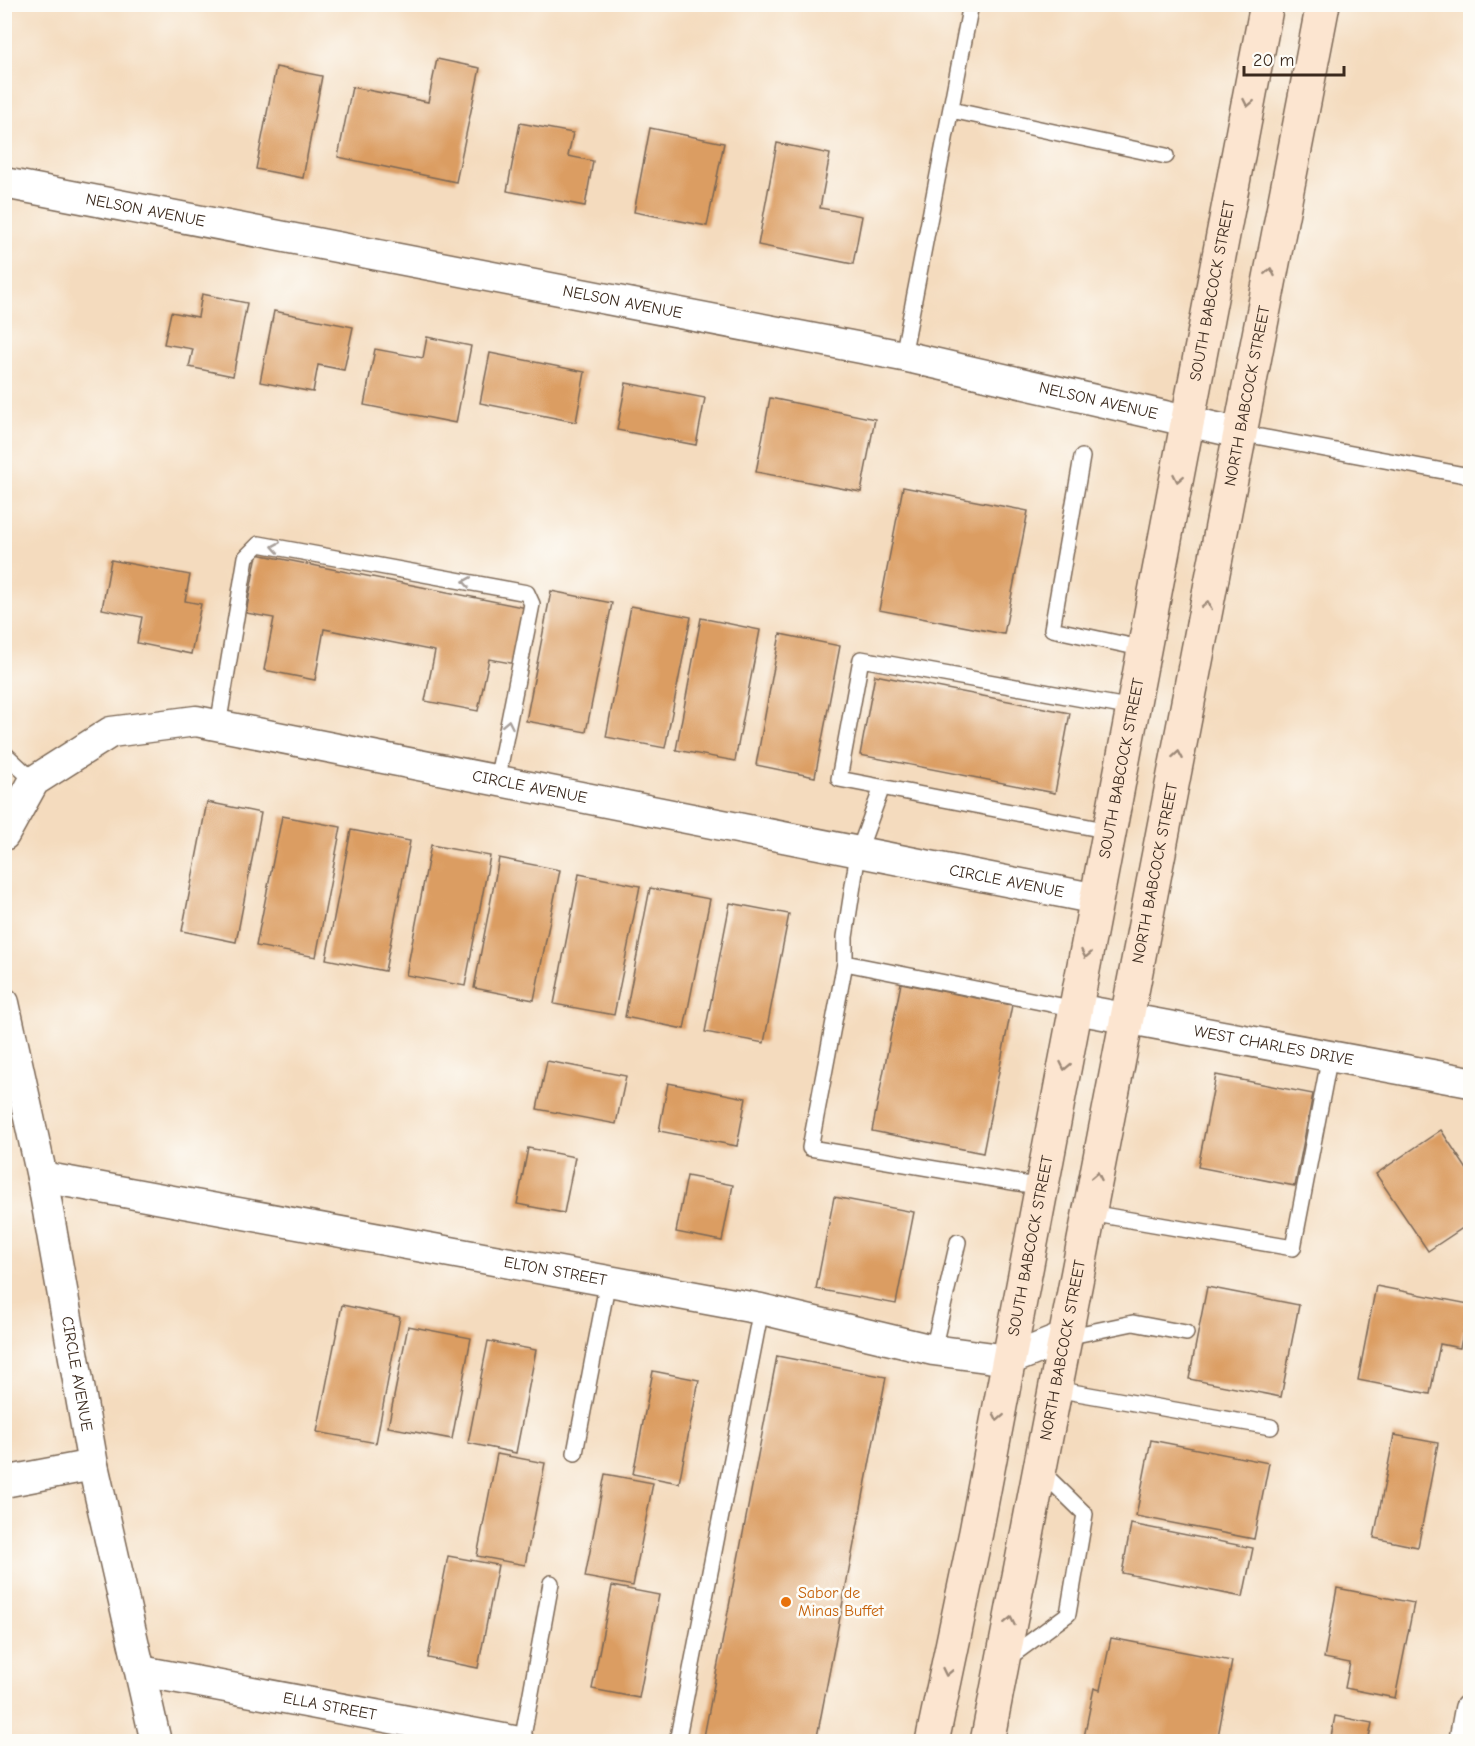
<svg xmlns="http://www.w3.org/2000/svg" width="1475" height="1746" font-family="'Comic Neue',sans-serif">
<rect width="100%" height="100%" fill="#fdfcf7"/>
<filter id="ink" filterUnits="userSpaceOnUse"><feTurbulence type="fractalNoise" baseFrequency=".0167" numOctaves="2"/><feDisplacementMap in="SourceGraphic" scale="12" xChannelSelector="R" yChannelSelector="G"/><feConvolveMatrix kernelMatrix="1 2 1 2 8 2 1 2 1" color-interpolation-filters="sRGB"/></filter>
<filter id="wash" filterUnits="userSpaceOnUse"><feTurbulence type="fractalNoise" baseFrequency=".008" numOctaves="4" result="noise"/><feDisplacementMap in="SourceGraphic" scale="24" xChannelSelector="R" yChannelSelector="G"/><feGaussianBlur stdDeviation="1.35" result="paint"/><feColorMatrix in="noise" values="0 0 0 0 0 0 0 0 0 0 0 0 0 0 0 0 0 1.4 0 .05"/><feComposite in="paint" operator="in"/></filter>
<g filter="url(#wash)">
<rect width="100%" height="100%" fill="#f4dbbe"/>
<g id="blocks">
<path fill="#db9d62" d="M437,59L480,68L456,182L338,157L352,87L428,102Z
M276,67L322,76L303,178L256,169Z
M520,123L573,133L568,156L593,161L585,206L507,191Z
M650,128L724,143L707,226L634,212Z
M777,143L830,154L820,208L862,216L853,264L758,245Z
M202,294L247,303L233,376L189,367L193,349L164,344L171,312L198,317Z
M274,311L353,327L344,370L318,365L313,392L260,382Z
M427,337L471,346L456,423L364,405L375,349L423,358Z
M490,353L585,372L576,422L480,403Z
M626,383L705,398L696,445L617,430Z
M770,398L875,419L861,492L756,472Z
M903,487L1028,511L1004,634L879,610Z
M257,554L527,608L516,664L489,659L478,711L425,701L435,651L324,629L315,680L264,670L274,618L246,613Z
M111,560L190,575L185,601L201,604L191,654L137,643L142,617L102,609Z
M551,591L612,603L586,732L526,721Z
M631,606L691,617L665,748L606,737Z
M701,618L760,630L735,761L676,750Z
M780,634L840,646L815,777L756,765Z
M875,675L1070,713L1055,793L860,755Z
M207,802L261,813L236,942L182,931Z
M282,816L341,827L316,957L256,946Z
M351,830L410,841L385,971L326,959Z
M431,845L490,856L465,986L406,975Z
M499,858L560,870L534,1000L474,988Z
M579,874L640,886L614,1015L554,1004Z
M650,888L710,899L684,1029L625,1017Z
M730,903L789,914L764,1043L705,1032Z
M901,983L1012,1005L983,1153L872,1131Z
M547,1061L626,1076L616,1124L537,1109Z
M1216,1075L1313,1094L1295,1186L1198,1167Z
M668,1083L746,1098L737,1146L659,1131Z
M1441,1130L1470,1174V1223L1428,1251L1376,1174Z
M528,1148L575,1157L564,1213L517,1204Z
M687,1176L733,1185L722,1241L676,1232Z
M834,1197L914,1212L896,1304L816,1289Z
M1376,1286L1469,1304L1460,1348L1440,1344L1430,1394L1358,1380Z
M1207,1287L1299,1305L1281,1397L1189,1379Z
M342,1305L400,1317L376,1443L317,1432Z
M408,1326L471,1338L452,1439L388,1427Z
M488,1341L536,1350L516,1453L468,1443Z
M777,1356L886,1377L816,1742H703Z
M653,1371L699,1380L679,1483L633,1474Z
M1394,1435L1438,1443L1418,1547L1374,1538Z
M1151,1440L1269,1463L1254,1539L1136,1516Z
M497,1454L545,1463L525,1565L477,1556Z
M605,1474L653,1483L633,1586L585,1577Z
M1131,1524L1253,1548L1243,1597L1122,1573Z
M448,1556L498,1565L478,1668L428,1658Z
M612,1586L659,1595L639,1698L592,1689Z
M1337,1588L1414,1603L1395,1698L1345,1688L1350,1663L1324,1658Z
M1111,1638L1232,1661L1217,1742H1083L1094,1688L1100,1690Z
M1335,1716L1372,1723L1368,1742H1330Z"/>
</g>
</g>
<g filter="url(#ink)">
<use href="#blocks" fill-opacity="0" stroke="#7c6856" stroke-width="1.5"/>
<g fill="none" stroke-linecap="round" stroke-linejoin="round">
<g stroke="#7c6856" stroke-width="18">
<path id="service" d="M951,110L1166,156
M903,356L971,4
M1239,433L1470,476
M1082,457L1052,629L1145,649
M218,726L246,557L259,544L527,593L532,604L497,781
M4,753L34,781
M1110,831L839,779L861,659L1133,708
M845,963V937L858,853L882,787
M1042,1187L810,1148L845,963L1076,1009
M1090,1213L1293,1248L1330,1055
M1066,1337L1133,1323L1186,1333
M933,1350L958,1242
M1055,1389L1271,1427
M575,1453L608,1280
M1007,1659L1068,1614L1085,1514L1040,1470
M522,1742L551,1583
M677,1742L761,1309"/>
</g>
<g stroke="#7c6856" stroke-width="33">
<g id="minor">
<path id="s1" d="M4,183L903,356L1239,433"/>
<path id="s2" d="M4,835L34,781L111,732L196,721L1097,899"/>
<path id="s3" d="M4,1003L42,1177L93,1465L156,1742"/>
<path id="s4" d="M1076,1009L1470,1082"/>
<path id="s5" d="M42,1177L761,1309L933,1350L1009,1360L1066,1337"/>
<path d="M4,1482L93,1465"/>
<path id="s6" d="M141,1671L519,1742"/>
<path d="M1464,1742L1470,1709"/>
</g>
</g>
<g stroke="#7c6856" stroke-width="36">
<g id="secondary">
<path id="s7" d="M932,1742L976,1532L1267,4"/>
<path id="s8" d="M987,1742L1323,4"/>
</g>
</g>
<use href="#service" stroke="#fff" stroke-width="15"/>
<use href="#minor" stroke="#fff" stroke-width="30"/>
<use href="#secondary" stroke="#fce5d0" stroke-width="33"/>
</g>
<defs><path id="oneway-chevron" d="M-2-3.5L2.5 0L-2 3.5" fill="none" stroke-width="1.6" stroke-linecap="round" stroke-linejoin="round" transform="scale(1.5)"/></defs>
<g stroke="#9c8877">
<use href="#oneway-chevron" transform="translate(1248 103) rotate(101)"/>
<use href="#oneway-chevron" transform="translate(1270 272) rotate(-79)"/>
<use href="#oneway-chevron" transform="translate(1178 478) rotate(101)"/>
<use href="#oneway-chevron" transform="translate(1207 605) rotate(-79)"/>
<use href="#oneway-chevron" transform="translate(1178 755) rotate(-80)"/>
<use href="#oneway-chevron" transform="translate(1086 954) rotate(101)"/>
<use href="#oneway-chevron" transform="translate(1065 1066) rotate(101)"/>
<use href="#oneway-chevron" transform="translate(1097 1176) rotate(-79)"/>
<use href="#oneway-chevron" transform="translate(998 1417) rotate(101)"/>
<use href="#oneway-chevron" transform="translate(1010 1621) rotate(-79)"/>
<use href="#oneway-chevron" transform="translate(947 1672) rotate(102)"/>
</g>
<g stroke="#a79f9a">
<use href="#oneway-chevron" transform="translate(276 547) rotate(-170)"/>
<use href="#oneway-chevron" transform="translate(467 582) rotate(-170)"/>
<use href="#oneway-chevron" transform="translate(508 724) rotate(-79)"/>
</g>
</g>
<circle fill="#e8710a" stroke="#fdfcf7" stroke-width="2" cx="786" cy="1602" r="6"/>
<g text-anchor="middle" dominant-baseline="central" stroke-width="5" stroke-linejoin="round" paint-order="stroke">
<g font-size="16" fill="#3b2a1e" stroke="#fdfcf7">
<text stroke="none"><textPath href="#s1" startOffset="144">NELSON AVENUE</textPath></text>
<text stroke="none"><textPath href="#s7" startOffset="1478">SOUTH BABCOCK STREET</textPath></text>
<text stroke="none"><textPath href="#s1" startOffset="630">NELSON AVENUE</textPath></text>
<text stroke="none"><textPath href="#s8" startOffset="1371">NORTH BABCOCK STREET</textPath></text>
<text stroke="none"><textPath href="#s1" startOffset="1116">NELSON AVENUE</textPath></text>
<text stroke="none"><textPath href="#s7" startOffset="992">SOUTH BABCOCK STREET</textPath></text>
<text stroke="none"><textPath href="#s2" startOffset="579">CIRCLE AVENUE</textPath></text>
<text stroke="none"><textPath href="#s8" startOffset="885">NORTH BABCOCK STREET</textPath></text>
<text stroke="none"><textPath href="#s2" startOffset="1065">CIRCLE AVENUE</textPath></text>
<text stroke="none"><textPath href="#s4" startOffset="201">WEST CHARLES DRIVE</textPath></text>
<text stroke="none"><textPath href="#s7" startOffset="506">SOUTH BABCOCK STREET</textPath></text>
<text stroke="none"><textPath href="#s5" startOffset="522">ELTON STREET</textPath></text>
<text stroke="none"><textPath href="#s8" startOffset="399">NORTH BABCOCK STREET</textPath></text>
<text stroke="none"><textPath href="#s3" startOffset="378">CIRCLE AVENUE</textPath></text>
<text stroke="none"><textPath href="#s6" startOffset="192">ELLA STREET</textPath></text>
</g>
<g font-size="16" fill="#c56008" stroke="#fdfcf7" text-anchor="start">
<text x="798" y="1593">Sabor de<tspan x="798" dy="18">Minas Buffet</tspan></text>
</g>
</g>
<rect width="1475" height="1746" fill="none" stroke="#fdfcf7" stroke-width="24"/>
<path d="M1244 66v9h100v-9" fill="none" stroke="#3b2a1e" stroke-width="3"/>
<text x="1253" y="66" font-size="18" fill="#3b2a1e" stroke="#fdfcf7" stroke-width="4.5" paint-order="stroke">20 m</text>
</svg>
